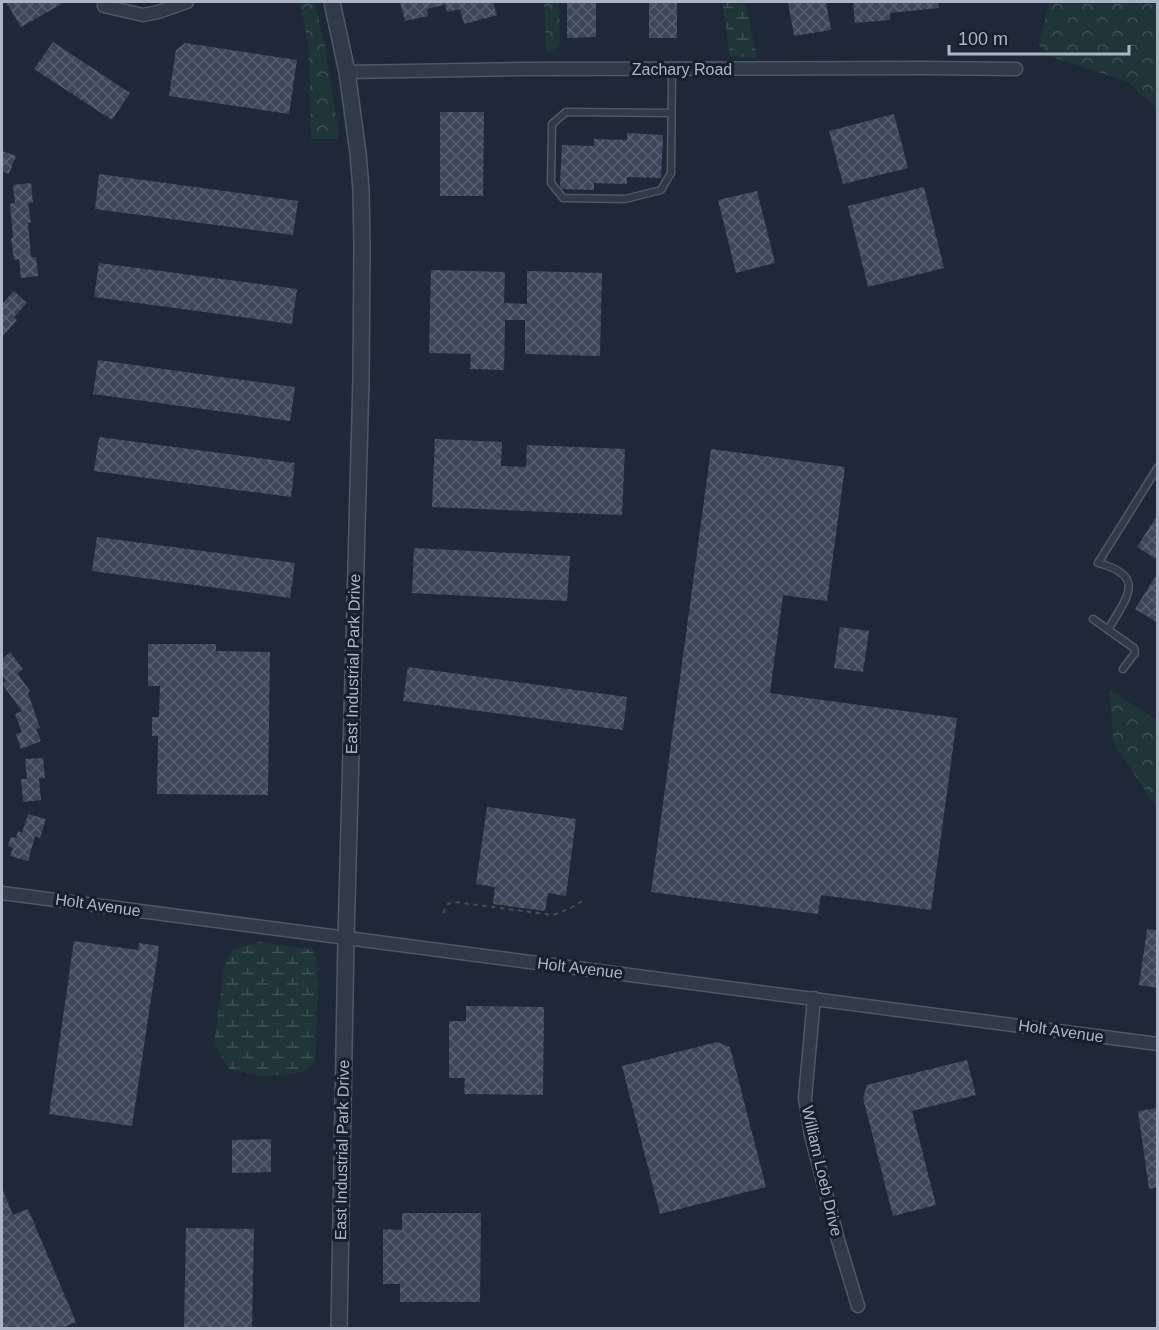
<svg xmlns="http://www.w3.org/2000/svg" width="1159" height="1330" font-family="Arial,sans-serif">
<defs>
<pattern id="forest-crowns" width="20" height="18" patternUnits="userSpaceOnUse" patternTransform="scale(1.5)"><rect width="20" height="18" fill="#203538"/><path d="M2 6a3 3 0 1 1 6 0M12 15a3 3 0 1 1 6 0" fill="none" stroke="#3e5053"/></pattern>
<pattern id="wetland-marsh" width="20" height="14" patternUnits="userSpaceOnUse" patternTransform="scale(1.5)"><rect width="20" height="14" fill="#203538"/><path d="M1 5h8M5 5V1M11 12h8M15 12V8" fill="none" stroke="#3e5053"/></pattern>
<pattern id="building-cross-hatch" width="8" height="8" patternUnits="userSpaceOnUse" patternTransform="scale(1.5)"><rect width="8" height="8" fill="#3c485a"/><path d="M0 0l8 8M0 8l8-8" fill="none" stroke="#566070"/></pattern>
</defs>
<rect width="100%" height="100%" fill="#1e2837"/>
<path fill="url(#forest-crowns)" d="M299,2H315L325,47L339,134L337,139H311L309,47Z
M544,2H559L560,42L554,52L546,51Z
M1050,2H1157V109L1128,82L1049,56L1038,44Z
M1109,689L1157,720V808L1114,744Z"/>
<path fill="url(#wetland-marsh)" d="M722,2H745L757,58L730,56Z
M259,942L315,950L318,980L315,1063L303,1072L262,1077L229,1069L214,1044L225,962L233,950Z"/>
<path fill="url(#building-cross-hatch)" d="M6,2H65L21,27Z
M400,2H444V5L427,9L428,16L405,21Z
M444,2H493L497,15L464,24L460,9L447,12Z
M567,2H596V37L567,38Z
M649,2H677V38H649Z
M788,2H826L831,30L794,36Z
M853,2H938L939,8L890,13V20L855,23Z
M53,42L130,93L112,120L34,69Z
M185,43L297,60L289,114L169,96L176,50Z
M440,112H484L483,196H440Z
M894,114L908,168L843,184L829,131Z
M627,133L663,135L661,178L627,177V184L594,183V190L562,189L560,186L562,145L594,146V139L627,140Z
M2,151L16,156L9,174L2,171Z
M99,174L298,201L293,235L95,209Z
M31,183L33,203H28L31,222L28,223L31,257H36L38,276L21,278L19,259L14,260L11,238H13L10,204L15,203L13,185Z
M924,187L944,268L868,287L848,206Z
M757,191L775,263L736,273L718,200Z
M99,263L297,289L292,324L94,297Z
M431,270L505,272L504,303L527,304V271L602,273L600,356L525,354V320H505L504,370L470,369L471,354L429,353Z
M14,291L27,303L14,317L17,320L2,337V304Z
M98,360L295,387L290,421L93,394Z
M99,437L295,463L291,497L94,471Z
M435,439L502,442L501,466L526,467L527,445L625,449L622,515L432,507Z
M711,449L845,467L827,601L783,595L770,693L957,718L931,910L821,895L818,914L651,892Z
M1158,514V560L1137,547Z
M97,537L295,563L290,598L92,571Z
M414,548L570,556L567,601L412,593Z
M1158,572V623L1135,609Z
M840,627L869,631L863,672L834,668Z
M148,644H216V651L270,652L268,795L157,794L158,736H152V717H159L160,686H148Z
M10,652L23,669L17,673L30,691L28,693L40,728L36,729L41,741L21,749L16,734L22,732L15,714L22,711L2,684L6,681L2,675V659Z
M408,667L627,697L623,730L403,701Z
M43,758L45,778H39L41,800L23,802L21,779H27L25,759Z
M487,807L576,819L566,896L548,893L545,911L493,904L495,887L476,884Z
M28,814L46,819L40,838L35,836L28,861L10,856L13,848L8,846L11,837L16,838L18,831L22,833Z
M1147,929L1158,930V988L1139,985Z
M74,941L138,950L139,943L159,946L132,1126L49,1114Z
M466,1006L544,1007L543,1095L464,1094L465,1078H449V1021H466Z
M717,1042L730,1047L766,1187L660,1214L622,1066Z
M967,1060L976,1095L912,1111L936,1205L893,1216L863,1098L867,1085Z
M1158,1108V1187L1149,1189L1138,1111Z
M271,1139V1172L232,1173V1140Z
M2,1188L13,1215L28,1209L76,1322L60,1329H2Z
M402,1213H481L480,1302H400V1284H383V1229L402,1230Z
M186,1228L254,1229L252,1329H184Z"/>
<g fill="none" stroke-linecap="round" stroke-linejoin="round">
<g stroke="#4f5866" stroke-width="9">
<path id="service" d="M671,113L566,112L552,124L551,183L563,198L625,199L661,190L671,173L672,69
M1093,619L1134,648L1135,653L1123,669
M1108,630C1126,598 1148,576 1098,563L1158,467"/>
</g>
<g stroke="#4f5866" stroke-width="15">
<path id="minor" d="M104,6L143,15L158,12L187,2
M347,72L519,69L924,68L1016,69
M2,893L1158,1044
M814,998L805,1098L811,1135L838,1240L858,1306"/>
</g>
<g stroke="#4f5866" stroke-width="18">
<path id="tertiary" d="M332,2L347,72L358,153L361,189L362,248L361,378L346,939L339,1328"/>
</g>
<path stroke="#3d5256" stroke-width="2" stroke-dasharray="4.5 4.5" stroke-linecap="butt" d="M443,913L448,904L455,902L553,915L569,909L586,899"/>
<use href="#service" stroke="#313a47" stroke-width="6"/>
<use href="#minor" stroke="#313a47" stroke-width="12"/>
<use href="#tertiary" stroke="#313a47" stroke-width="15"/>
</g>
<g text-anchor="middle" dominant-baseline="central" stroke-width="6" stroke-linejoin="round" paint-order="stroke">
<g font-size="16" fill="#abb5c5" stroke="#171f2c">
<text x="682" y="69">Zachary Road</text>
<text transform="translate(353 664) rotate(-89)">East Industrial Park Drive</text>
<text transform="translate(98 905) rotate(8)">Holt Avenue</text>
<text transform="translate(580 968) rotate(7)">Holt Avenue</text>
<text transform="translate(1061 1031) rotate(8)">Holt Avenue</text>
<text transform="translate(342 1150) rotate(-89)">East Industrial Park Drive</text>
<text transform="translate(822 1171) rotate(77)">William Loeb Drive</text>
</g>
</g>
<rect width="1159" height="1330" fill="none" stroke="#abb5c5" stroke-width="6"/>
<path d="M949 45v9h180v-9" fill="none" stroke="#abb5c5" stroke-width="3"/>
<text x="958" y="45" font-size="18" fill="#abb5c5" stroke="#171f2c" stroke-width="4.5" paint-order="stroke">100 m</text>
</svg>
